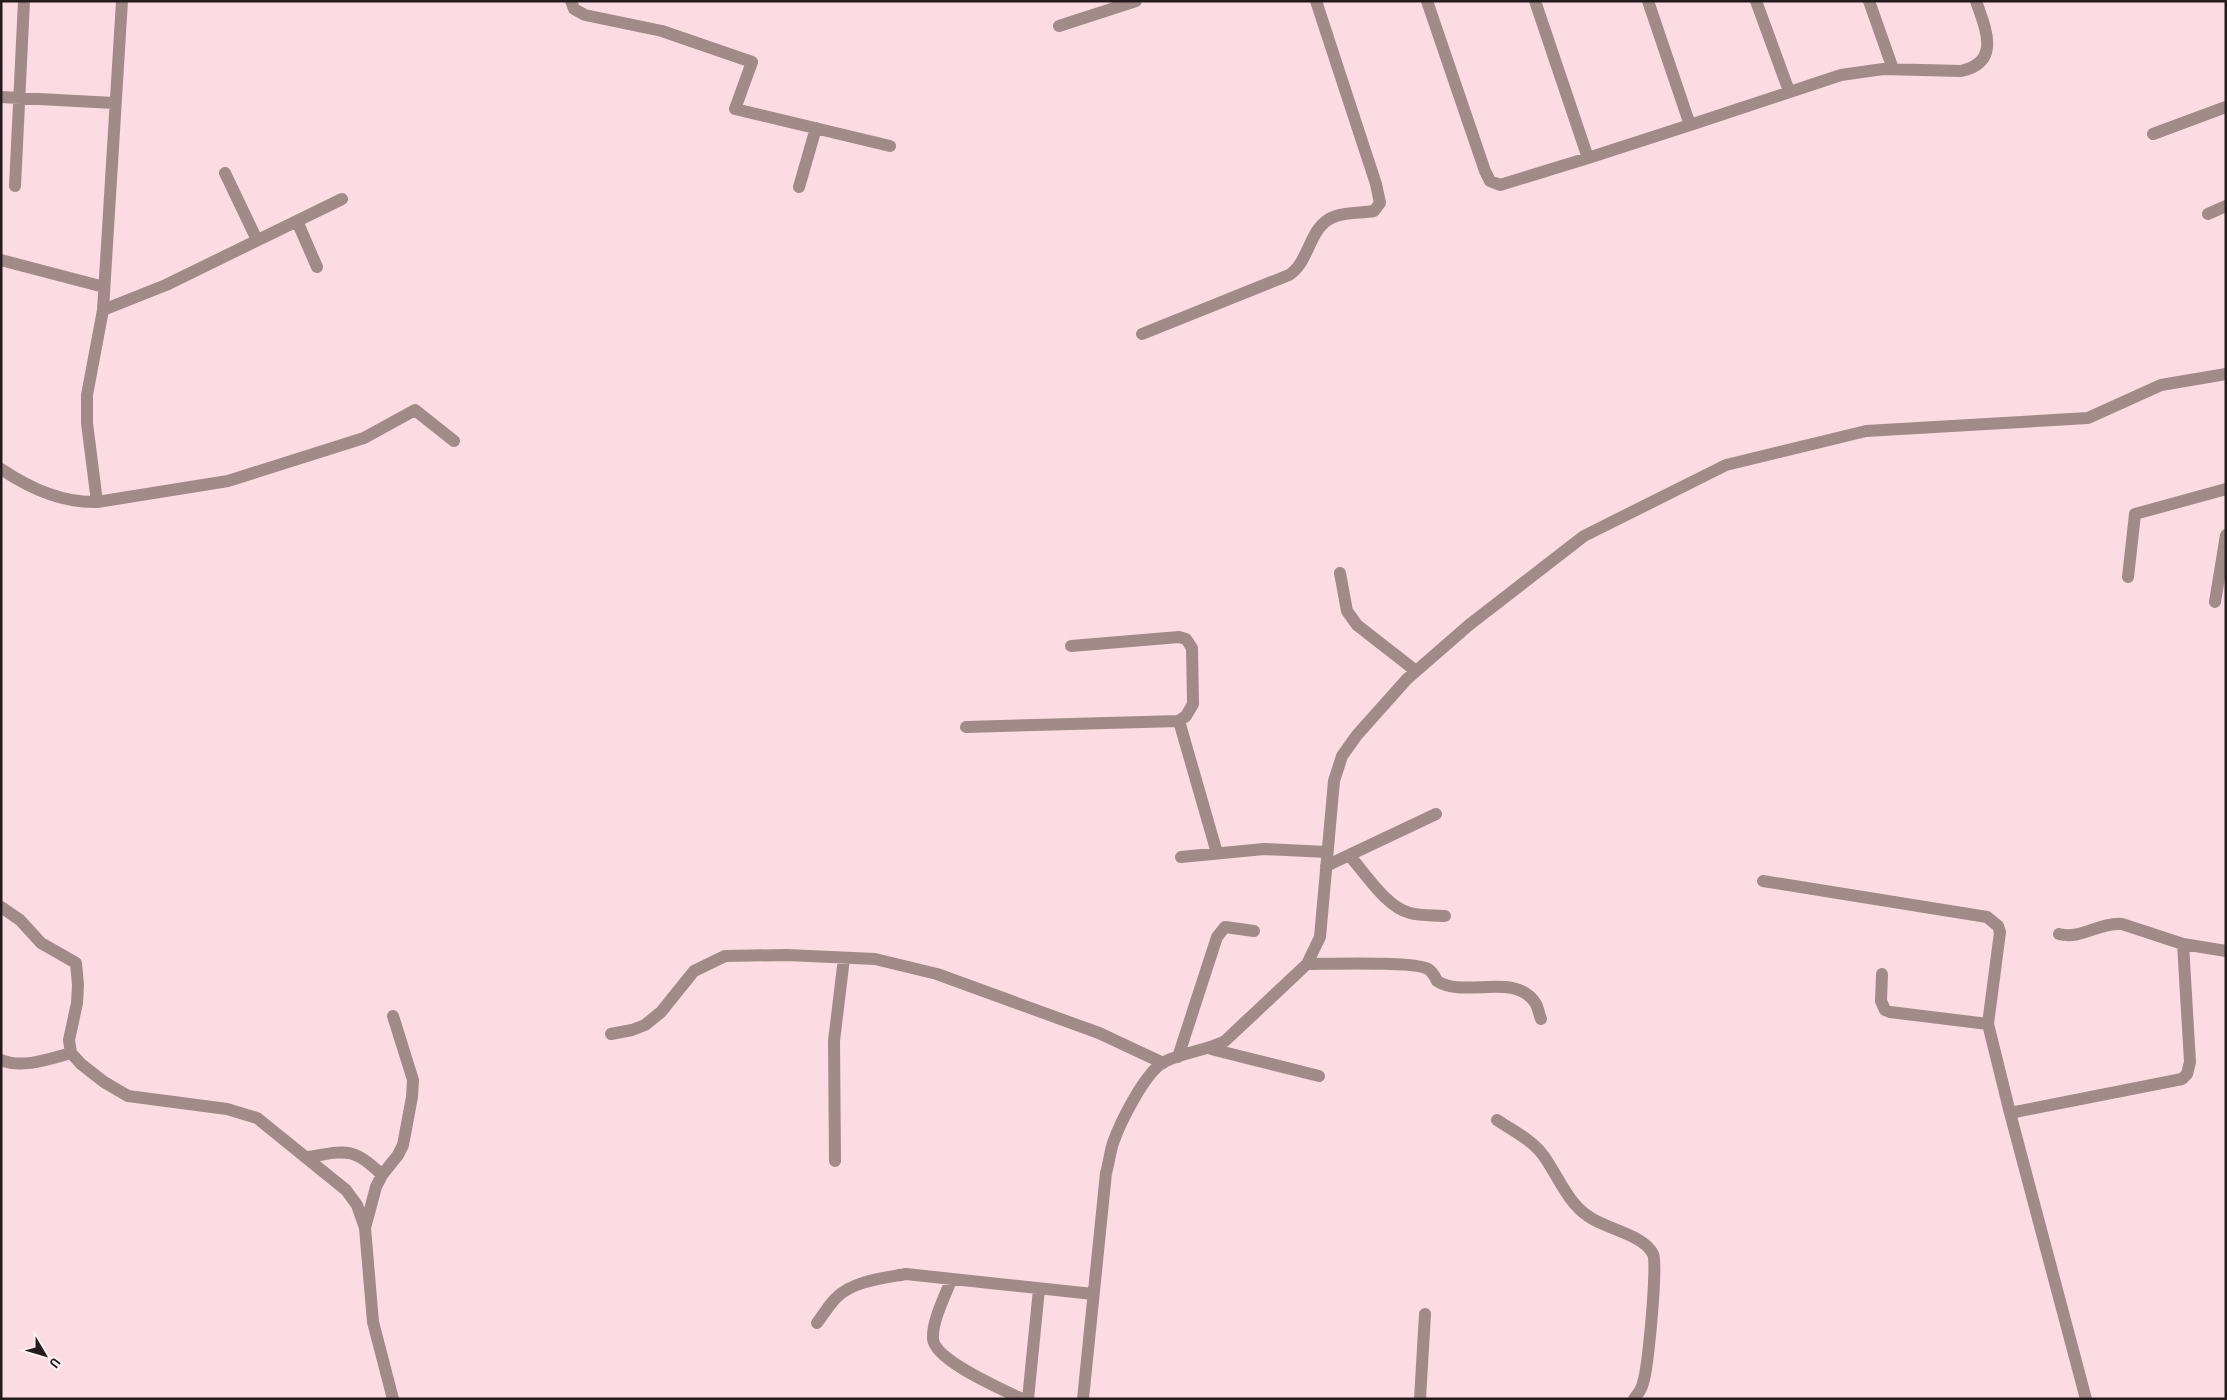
<svg xmlns="http://www.w3.org/2000/svg" width="2227" height="1400" font-family="'Archivo Narrow',sans-serif">
<rect width="100%" height="100%" fill="#fbdce3"/>
<g fill="none" stroke-linecap="round" stroke-linejoin="round">
<path stroke="#a18a88" stroke-width="12" d="M571,1L574,9L585,15L662,31L752,62L735,109L890,146
M1427,1L1485,171L1490,181L1500,185L1588,158L1535,1
M1648,1L1690,125L1841,75L1883,69L1961,71C2002,62 1985,28 1976,1
M1756,1L1789,91
M1869,1L1893,69
M1059,26L1136,1
M1,97L114,103
M2153,134L2226,107
M1588,158L1690,125
M225,173L257,240
M15,186L24,1
M799,187L816,128
M2208,214L2226,206
M297,221L317,267
M1,260L104,287
M103,310L166,285L342,199
M1142,334L1289,275C1311,261 1308,225 1336,216C1348,212 1362,213 1374,211L1380,203L1376,184L1316,1
M1,469C29,488 63,503 97,502L228,481L364,438L415,410L454,441
M97,502L87,423V395L103,310L122,1
M1340,573L1347,611L1357,625L1416,671
M2128,577L2135,514L2226,489
M2215,602L2226,535
M1071,646L1179,637L1186,639L1192,648L1193,704L1186,716L1179,721
M966,727L1179,721L1217,853
M1349,855C1365,873 1386,907 1410,913C1421,916 1434,915 1445,916
M1181,857L1264,849L1327,852
M1326,866L1436,814
M1763,881L1987,917L1998,926L2000,932L1988,1024L2010,1113
M1,907L20,920L41,943L76,963L78,985L77,1003L69,1040L71,1053L81,1064L104,1082L128,1096L227,1109L257,1118L346,1190L357,1205L365,1228L373,1322L393,1399
M2059,934C2081,940 2099,922 2122,924L2183,944
M1307,964C1326,964 1416,961 1428,969C1433,972 1435,977 1437,981C1465,999 1516,971 1536,1004C1538,1008 1539,1014 1541,1019
M1882,974L1881,1001L1885,1010L1890,1012L1988,1024
M611,1034L632,1030L645,1025L661,1012L694,971L725,956L787,955L875,959L937,974L1099,1033L1163,1063
M1211,1049L1319,1076
M1178,1057L1217,937L1225,927L1254,931
M1,1060C22,1069 49,1059 71,1053
M1497,1120C1512,1130 1532,1140 1543,1155C1557,1174 1567,1202 1588,1216C1605,1229 1643,1234 1653,1254C1658,1264 1648,1368 1643,1383C1642,1389 1638,1394 1634,1399
M308,1157C345,1151 353,1146 382,1175
M835,1161L834,1041L844,958
M365,1228L376,1187L382,1175L398,1155L403,1145L412,1097L413,1080L393,1016
M951,1280C945,1297 932,1320 933,1339C935,1361 1004,1390 1022,1399
M817,1323C823,1315 829,1305 836,1298C852,1281 884,1278 906,1274L1093,1294
M1028,1399L1039,1289
M1083,1399L1106,1173C1109,1163 1110,1152 1113,1143C1120,1123 1145,1072 1164,1062C1183,1052 1206,1051 1225,1041L1307,964L1320,937L1334,781L1342,756L1357,735L1407,679L1469,625L1584,536L1726,465L1866,431L2088,418L2161,385L2226,374
M1420,1399L1425,1314
M2086,1399L2010,1113L2182,1079L2187,1074L2190,1062L2183,944L2226,951"/>
</g>
<rect width="2227" height="1400" fill="none" stroke="#251b1d" stroke-width="5"/>
<g transform="translate(45 1355) rotate(128)" stroke="#fbeef1" stroke-width="4" paint-order="stroke">
<path d="M0-4L9 19L0 12L-9 19Z" fill="#251b1d"/>
<text y="-8" font-size="14" font-weight="bold" text-anchor="middle" fill="#251b1d">U</text>
</g>
</svg>
